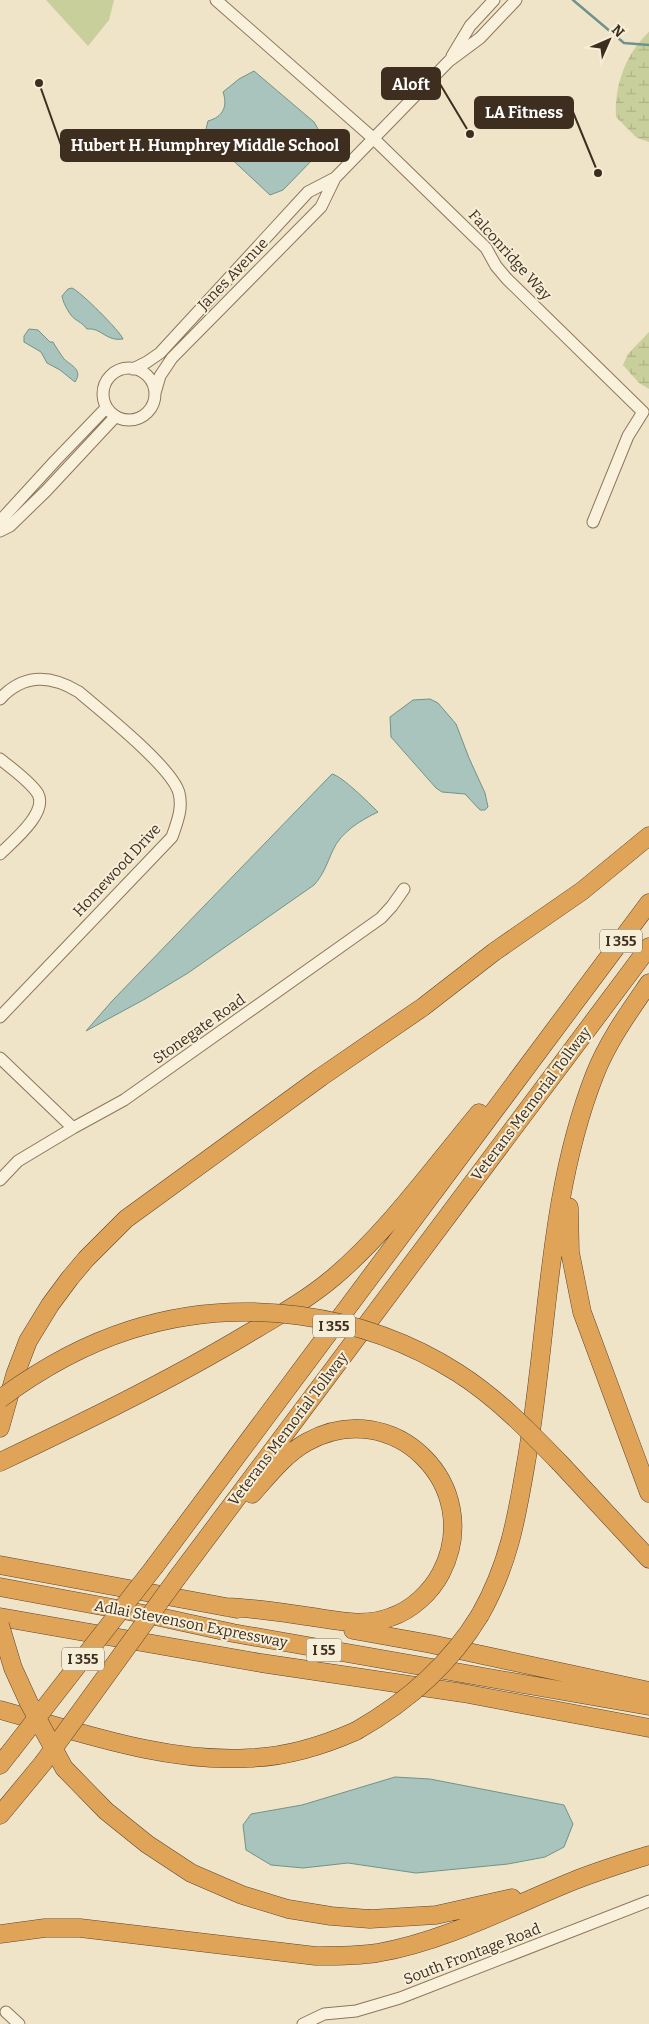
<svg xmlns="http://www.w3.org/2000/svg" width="649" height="2024" font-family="Bitter,serif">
<defs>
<pattern id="wetland-marsh" width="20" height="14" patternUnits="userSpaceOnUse" patternTransform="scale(1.25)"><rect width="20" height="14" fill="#c9cf9b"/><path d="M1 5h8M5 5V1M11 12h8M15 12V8" fill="none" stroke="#aeb285"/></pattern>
</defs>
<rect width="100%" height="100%" fill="#f0e4c8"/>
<path fill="url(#wetland-marsh)" d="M649,32V142L637,138L616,117C614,86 626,53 649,32Z
M649,332V389L639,383L623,365L628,354Z"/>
<path fill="#c9cf9b" d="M46,0H114L109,20L88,46Z"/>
<path fill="#a9c4bc" stroke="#6f938a" d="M254,71L314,122L321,134L322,142L317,155L283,190L270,195L209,138L205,133L208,121C223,117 228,106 223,92L239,79Z
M72,288C80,291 121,332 123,339C106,342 101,327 87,329C82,322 74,320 71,315C67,310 63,302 62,296L68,289Z
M29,329L38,330L50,342H53C55,346 62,356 64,359C72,366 83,370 75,382L60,370L47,363L41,352L24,342V336Z
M430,699L438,703L456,724L469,758L485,793L488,807L485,810H480L465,794L442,792L436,788L391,737L390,717L413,700Z
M332,774C342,776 369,803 378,812C361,820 341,832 333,850C327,863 324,874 314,885L188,973L145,999L86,1031L112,1001Z
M395,1777L430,1779L564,1805L573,1824L564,1847L545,1857L508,1864L416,1873L348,1863L303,1868L271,1865L246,1850L243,1825L251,1814L302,1805Z"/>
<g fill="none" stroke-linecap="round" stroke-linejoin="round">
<path stroke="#6f938a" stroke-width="2.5" d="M573,0L624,43L649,45"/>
<g stroke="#8d765c" stroke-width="13">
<path id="minor" d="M216,0L374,139L486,248L496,266L507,279L643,412L628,436L593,522
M452,56L470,26L494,0
M103 394a26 26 0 1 1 52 0a26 26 0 1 1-52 0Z
M133,369L147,362L160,353L308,192L335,178
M155,393L160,376L172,358L321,207L335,178L449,61L480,38L516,0
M0,521L55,461L106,408
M0,531L10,526L46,491L115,417
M0,699C24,673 51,675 79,692C102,712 172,767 179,793C183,809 177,822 172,837L0,1017
M0,759C11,768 31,782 38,794C48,813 12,842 0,854
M0,1058L73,1128
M0,1180L18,1161L73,1128L124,1100L381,918L392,906L404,889
M6,2012L19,2024
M303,2024L324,2014L356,2011L400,1998L649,1901"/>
</g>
<g stroke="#5b4430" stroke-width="19">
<path id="highway" d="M569,1207L570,1252L582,1312L649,1493
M0,1428L15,1375L28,1341L50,1305L70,1278L86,1259L126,1219L321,1077L423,1007L494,952L582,891L649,836
M0,1462C84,1422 169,1381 249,1333C278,1316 308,1299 334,1277C388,1231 434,1167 479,1113
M560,1463L649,1559
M0,1565L237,1609
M155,1566L649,903
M177,1578L649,947
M0,1587L155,1616L233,1633L649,1706
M226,1607C255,1608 284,1613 313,1617C339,1621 365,1627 391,1617C412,1610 431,1592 441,1573C486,1486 393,1394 307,1442C285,1454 268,1476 252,1494
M480,1615C510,1562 517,1515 527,1457C549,1329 547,1196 595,1074C608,1041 629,1012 649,983
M0,1617L261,1663L463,1693L649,1728
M353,1630L431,1644L649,1691
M0,1710C79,1732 166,1763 249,1758C286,1757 322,1746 356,1731
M0,1765L11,1751
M0,1815L43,1763
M370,1919L436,1915L512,1898
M0,1934L45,1928H80L316,1956C336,1956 357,1956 377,1953C446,1941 509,1907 573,1881C598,1871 624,1863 649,1855"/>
</g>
<use href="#minor" stroke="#faf1dc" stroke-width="11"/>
<use href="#highway" stroke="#e0a458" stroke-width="18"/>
<g stroke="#5b4430" stroke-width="19" stroke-linecap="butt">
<path id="highway-bridge" d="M0,1399C39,1370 83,1345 130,1330C238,1295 362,1312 458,1373C497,1398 528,1430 560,1463
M0,1625L13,1668L29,1703L64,1768L106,1811L147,1844L191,1873L242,1895L288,1909L331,1916L370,1919
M356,1731C407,1702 449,1666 480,1615
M11,1751L155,1566
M43,1763L177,1578"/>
</g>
<use href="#highway-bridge" stroke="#e0a458" stroke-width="18"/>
</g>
<g text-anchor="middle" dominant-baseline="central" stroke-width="4" stroke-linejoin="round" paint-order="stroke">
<g fill="#f7eed8" stroke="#756857" stroke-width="1">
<rect x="600" y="929.5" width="42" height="23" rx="4"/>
<rect x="313" y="1314.5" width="42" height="23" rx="4"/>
<rect x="306.5" y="1638.5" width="35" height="23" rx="4"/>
<rect x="62" y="1647.5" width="42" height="23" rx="4"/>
</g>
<g font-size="14" font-weight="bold" fill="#3d2e20">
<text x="621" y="941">I 355</text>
<text x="334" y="1326">I 355</text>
<text x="324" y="1650">I 55</text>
<text x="83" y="1659">I 355</text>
</g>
<g font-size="15" fill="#3d2e20" stroke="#f7eed8">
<text transform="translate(510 255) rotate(48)">Falconridge Way</text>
<text transform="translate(233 274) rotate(-46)">Janes Avenue</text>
<text transform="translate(117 870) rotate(-47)">Homewood Drive</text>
<text transform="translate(199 1029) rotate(-35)">Stonegate Road</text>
<text transform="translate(531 1104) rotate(-53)">Veterans Memorial Tollway</text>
<text transform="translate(288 1429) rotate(-53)">Veterans Memorial Tollway</text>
<text transform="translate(191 1624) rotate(11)">Adlai Stevenson Expressway</text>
<text transform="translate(472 1954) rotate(-21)">South Frontage Road</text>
</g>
</g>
<path fill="none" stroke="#3d2e20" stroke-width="2" d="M470 134L440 84M598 173L573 112M39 83L61 145"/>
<g fill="#3d2e20" stroke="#f7eed8" stroke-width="2">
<circle cx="470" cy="134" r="5"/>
<circle cx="598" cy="173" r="5"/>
<circle cx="39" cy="83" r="5"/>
</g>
<g fill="#3d2e20" stroke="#3d2e20" stroke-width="2">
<rect x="382" y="68" width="58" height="31" rx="5"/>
<rect x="475" y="97" width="98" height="31" rx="5"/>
<rect x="61" y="130" width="288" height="31" rx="5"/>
</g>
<g font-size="16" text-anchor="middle" font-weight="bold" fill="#fff">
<text x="411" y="90">Aloft</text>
<text x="524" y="118">LA Fitness</text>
<text x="205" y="151">Hubert H. Humphrey Middle School</text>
</g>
<g transform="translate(609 40) rotate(45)" stroke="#f7eed8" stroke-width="4" paint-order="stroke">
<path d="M0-4L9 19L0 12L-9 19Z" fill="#3d2e20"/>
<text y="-8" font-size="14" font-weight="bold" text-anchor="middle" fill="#3d2e20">N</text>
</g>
</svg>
